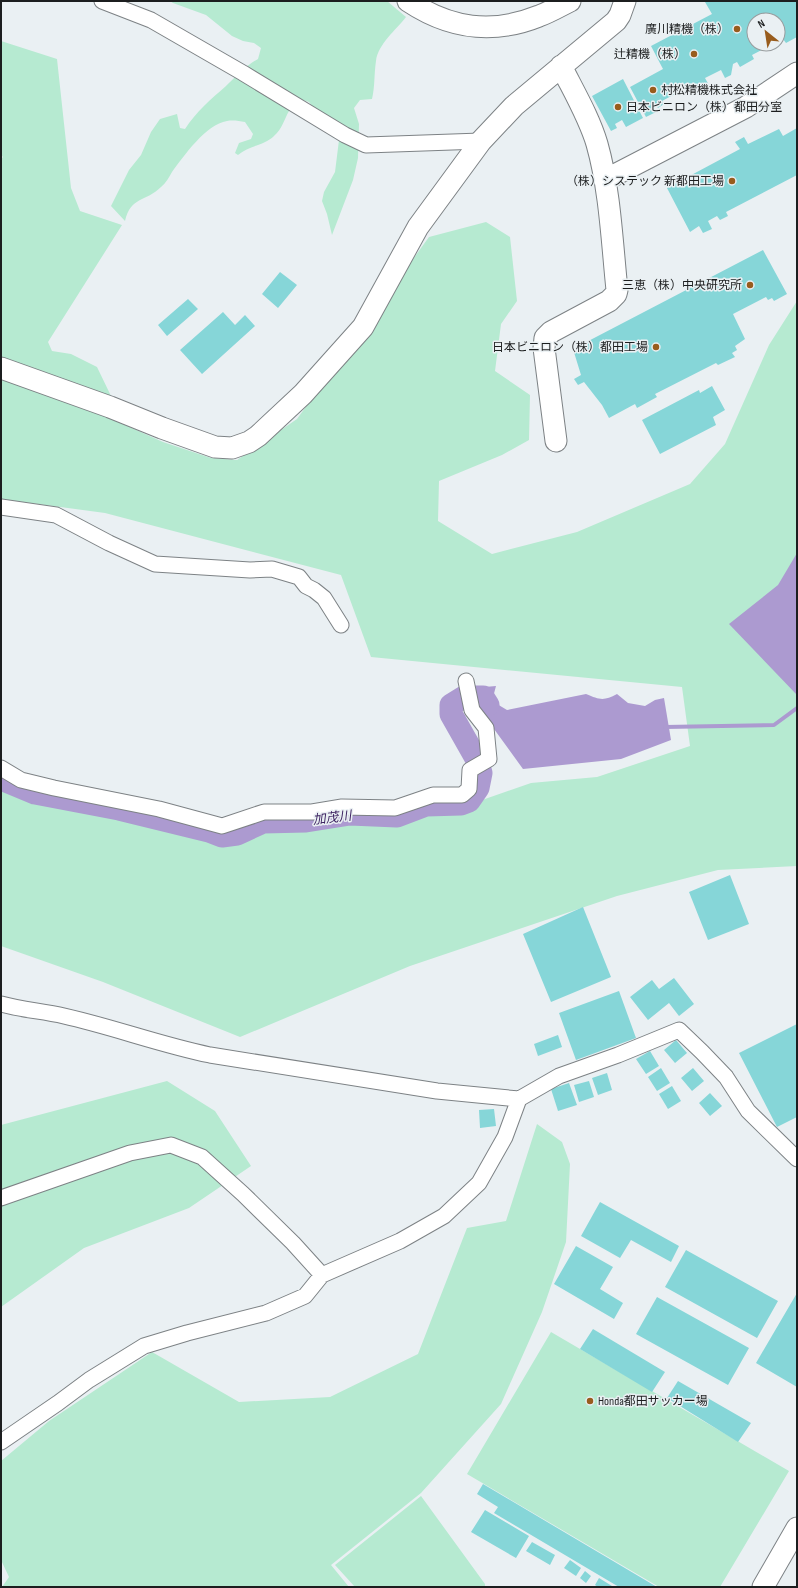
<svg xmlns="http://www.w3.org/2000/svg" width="798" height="1588" font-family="'Sofia Sans Condensed','Noto Sans JP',sans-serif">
<rect width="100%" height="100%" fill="#eaf0f3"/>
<path fill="#b6ead1" d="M170,1H387L406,17C396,30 378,44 376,61C374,74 375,87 372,99L360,100L354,108L359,124L358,158L353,180L332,235L327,214L322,201L324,192L335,172L339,140L309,102L300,99C296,103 292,107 289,111C284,120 282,129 274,136C264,146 249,145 238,155L235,153L239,143L251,139L253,134L245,122C239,121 233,120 227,121C206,124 184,156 172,172C169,177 166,183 161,187C146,202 131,196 125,221L111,206L129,170L141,155L151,132L160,119L177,114L180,128L185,129C196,112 211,99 226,86C237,76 245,66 258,59L261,48L254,43L243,41L232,36L206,15L173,3Z
M1,41L57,59L71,188L80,211L122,225L48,342L52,351L71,354L97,367L125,425L163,442L211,458L237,460L297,419L429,237L486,222L510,237L517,301L501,324L495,371L530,395L529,440L502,455L439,481L438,521L492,554L577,532L690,484L725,444L769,345L797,301V866L718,870L617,896L410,966L240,1037L103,982L1,946V768L224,820L400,814L465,806L531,783L597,777L690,746L682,687L371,657L341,575L105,513L1,499V159L3,157L1,155Z
M167,1081L215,1111L251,1166L189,1208L84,1248L1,1307V1125Z
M537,1124L562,1142L570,1164L566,1242L542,1312L501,1404L421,1493L331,1565L349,1587H2L9,1577L1,1560V1461L49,1421L152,1352L239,1402L330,1397L418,1354L467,1228L506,1221Z
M551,1332L789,1471L720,1587H659L467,1474Z
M421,1496L485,1584V1587H355L335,1565Z"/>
<path fill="#ac9ad0" d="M797,553V695L729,624L778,585Z
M496,686L492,701L507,710L586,694C600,700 604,701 617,694L628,703L645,706L655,700L664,698L671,740L621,759L523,769L478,707L473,688Z"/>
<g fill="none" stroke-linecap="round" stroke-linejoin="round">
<path stroke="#ac9ad0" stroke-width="4" d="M665,727L774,725L797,708"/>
<path stroke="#ac9ad0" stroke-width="23" d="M1,779L35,793L119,809L209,831L222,836L237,834L263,822L306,821L350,814L397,816L426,805L461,804L469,801L478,788L481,773L477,760L451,714V705L464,697H483L488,705"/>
</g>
<path fill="#86d6d8" d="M797,1V37L786,43L783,39L778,41V20H754V44H773L752,55L754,59L740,67L737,62L733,64L731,75L725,78L721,70L705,78L710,87L695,95L690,86L662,101L664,104L658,108L655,104L653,105L656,112L646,117L630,87L663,69L651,46L712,14L705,2Z
M623,79L643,118L626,127L622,120L615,124L617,128L611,131L592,96Z
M797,128V175L726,212L728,216L720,220L717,216L708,221L712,229L703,233L699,226L690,232L667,188L740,149L735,142L744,137L748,144L779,129L783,136Z
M763,250L787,294L774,301L772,298L768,300L766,297L733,314L745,339L735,346L737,350L732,353L735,357L718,365L716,363L655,394L657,397L637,408L635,404L609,418L602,405L584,382L578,385L574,379L581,375L573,349Z
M280,272L297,285L278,308L262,294Z
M188,299L198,309L167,336L158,325Z
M223,312L235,325L245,315L255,326L202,374L180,350Z
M712,386L725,410L713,417L716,425L660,454L642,420L699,390L700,393Z
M730,875L749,924L708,940L689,892Z
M583,907L611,977L551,1002L523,934Z
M674,978L694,1004L679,1016L669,1003L648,1020L630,997L652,980L659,989Z
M619,991L636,1038L576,1060L559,1013Z
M797,1024V1117L777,1127L739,1053Z
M558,1035L562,1047L538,1056L534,1044Z
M676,1040L687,1053L675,1063L664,1050Z
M650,1051L659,1066L646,1074L636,1059Z
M661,1068L670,1083L657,1091L648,1077Z
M693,1068L704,1081L692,1091L681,1078Z
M607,1073L612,1090L598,1095L592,1078Z
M589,1081L594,1097L579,1102L574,1085Z
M569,1083L577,1105L558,1111L551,1089Z
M672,1086L681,1101L668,1109L659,1094Z
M710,1093L722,1106L710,1116L699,1103Z
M494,1109L496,1126L480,1128L479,1110Z
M600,1202L679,1246L671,1262L631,1240L620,1258L581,1236Z
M576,1246L613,1267L600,1289L623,1303L614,1319L554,1284Z
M686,1250L778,1301L757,1338L665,1287Z
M797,1293V1387L756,1363Z
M657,1297L749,1348L728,1385L636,1334Z
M593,1329L665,1372L652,1392L580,1349Z
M678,1381L751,1423L738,1442L667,1398Z
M483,1484L657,1587H619L494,1513L498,1507L477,1494Z
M485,1510L529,1536L516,1558L471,1532Z
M532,1542L555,1555L550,1565L526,1551Z
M570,1560L581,1568L576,1576L564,1568Z
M585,1571L591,1576L586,1583L580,1578Z
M599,1578L612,1586V1587H598L595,1585Z"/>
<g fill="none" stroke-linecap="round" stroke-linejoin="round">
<g stroke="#7d8285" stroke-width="17">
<path id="street" d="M102,1L151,20L243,73L345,135L366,145L481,141
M1,507L56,515L109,543L155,564L250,570L272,569L299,577L306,586L314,590L324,598L341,625
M1,768L21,780L54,788L159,809L222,826L264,812H312L342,807L395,808L433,795H462L469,789L470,770L489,759L486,728L472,710L466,681
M1,1004C22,1010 43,1011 64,1016C113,1027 161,1045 210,1055L437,1091L519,1099
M1,1198L130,1153L171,1145L202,1157L243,1194L293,1243L322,1275L400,1241L444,1216L479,1183L505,1137L519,1099L559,1076L618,1055L679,1030L702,1052L726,1077L748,1111L797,1159
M1,1442L58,1403L89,1380L144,1346L187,1333L266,1313L305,1296L322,1275"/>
</g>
<g stroke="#7d8285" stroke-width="23">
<path id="secondary" d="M408,1C450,29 492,35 539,16C550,12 560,6 570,1
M605,180L746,107L797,73
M1,368L110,407L162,428L215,447L232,448L249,442L258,436L303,394L363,327L418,227L481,141L514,106L616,21L620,15L625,1
M556,441L544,348L545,338L551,332L609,301L616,294L617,290C612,242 610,190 597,144C589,117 574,92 561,66
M763,1587L797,1528"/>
</g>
<use href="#street" stroke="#fff" stroke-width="15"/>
<use href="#secondary" stroke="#fff" stroke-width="21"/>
</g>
<g fill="#985c1d" stroke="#eaf0f3" stroke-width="1.5">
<circle cx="737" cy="29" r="4"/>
<circle cx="694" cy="54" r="4"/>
<circle cx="653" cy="90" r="4"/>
<circle cx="618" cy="107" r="4"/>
<circle cx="732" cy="181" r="4"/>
<circle cx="750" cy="285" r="4"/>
<circle cx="656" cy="347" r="4"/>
<circle cx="590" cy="1401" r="4"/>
</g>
<g text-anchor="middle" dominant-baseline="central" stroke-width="3" stroke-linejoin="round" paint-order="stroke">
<g font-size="12" fill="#1c1e1f" stroke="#eaf0f3" text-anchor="end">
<text x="729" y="29">廣川精機（株）</text>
<text x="686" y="54">辻精機（株）</text>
<text x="661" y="90" text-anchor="start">村松精機株式会社</text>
<text x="626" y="107" text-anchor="start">日本ビニロン（株）都田分室</text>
<text x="724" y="181">（株）システック 新都田工場</text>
<text x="742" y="285">三恵（株）中央研究所</text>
<text x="648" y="347">日本ビニロン（株）都田工場</text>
<text x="598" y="1401" text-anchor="start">Honda都田サッカー場</text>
</g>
<g font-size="13" font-style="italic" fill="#3a1f5f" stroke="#eaf0f3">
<text transform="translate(332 818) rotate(-7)">加茂川</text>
</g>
</g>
<rect width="798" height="1588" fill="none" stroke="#1c1e1f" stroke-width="4"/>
<g transform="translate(766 32) rotate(330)"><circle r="19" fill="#eaf0f3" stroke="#989c9e"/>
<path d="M0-3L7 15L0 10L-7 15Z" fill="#985c1d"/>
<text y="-6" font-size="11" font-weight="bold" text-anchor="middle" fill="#1c1e1f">N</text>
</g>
</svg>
